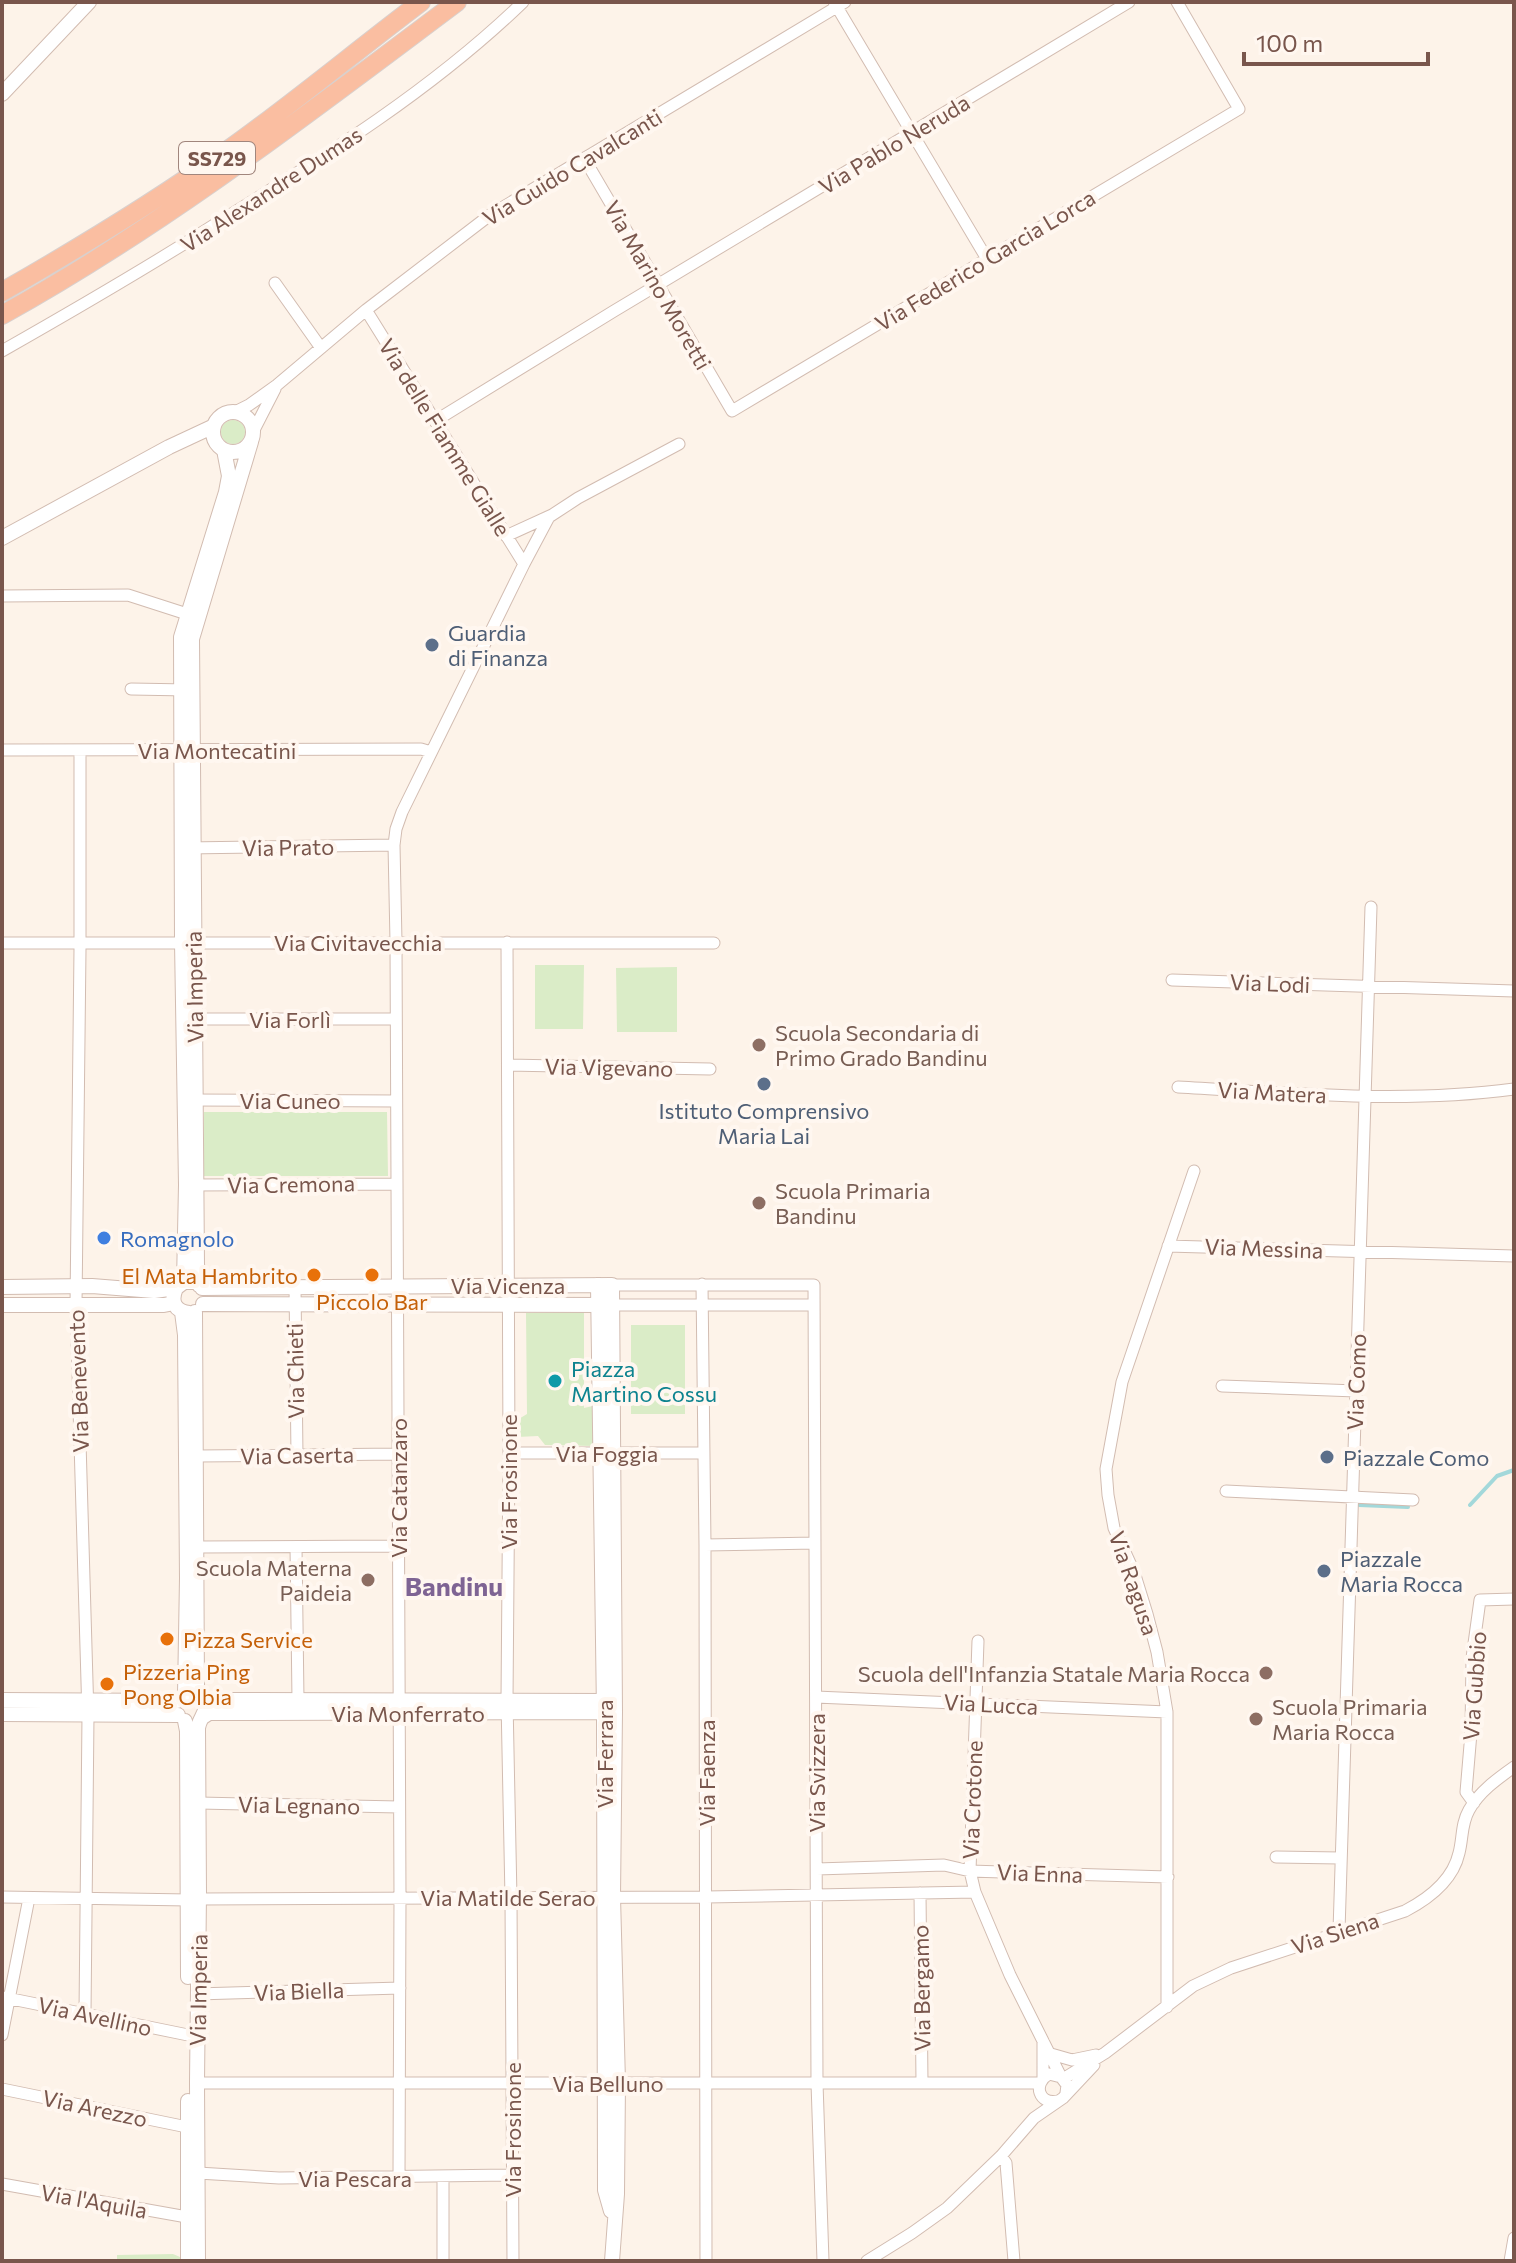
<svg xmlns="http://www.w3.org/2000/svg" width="1516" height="2263" font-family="Commissioner,sans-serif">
<rect width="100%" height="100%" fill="#fdf3e9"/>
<path fill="#daecc7" d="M221 432a12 12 0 1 1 24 0a12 12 0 1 1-24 0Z
M535,965H584L583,1029H535Z
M677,967V1032H617L616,968Z
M204,1112H387L388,1176H204Z
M584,1312V1408L593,1406L594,1446L545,1445L538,1436L517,1437V1420L527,1414L526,1313Z
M631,1325H685V1414H631Z
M173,2254L180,2257L182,2261H117V2255Z"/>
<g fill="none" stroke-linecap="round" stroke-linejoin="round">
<path stroke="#a3d8da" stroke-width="4" d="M1359,1505L1408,1507
M1470,1505L1497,1476L1514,1470"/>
<g stroke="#d2bcb1" stroke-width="13">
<path id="minor" d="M834,2L987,259
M584,158L732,411L1239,109L1177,2
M275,283L321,348
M366,310L524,564
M2,351C76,309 150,266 222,220C327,155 433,89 523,2
M235,412L249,405L277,385L366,310L490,215L845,2
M435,421L614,311L1129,2
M254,430L275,389
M506,536L552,515
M2,596L128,595L187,614
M131,689L188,690
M2,750L421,749L431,752
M80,750V949L76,1305L88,1716L85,2013
M186,848L394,845
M507,942L509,1453L507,1701L511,1898L513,2261
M2,943H714
M1172,980L1514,991
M188,1019H395
M508,1065L710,1069
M1178,1087C1291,1093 1402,1104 1514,1089
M189,1100L396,1101
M189,1185L396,1184
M1168,1246L1514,1256
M702,1284L705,1545L706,2261
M612,1285H814L817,2083L823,2261
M295,1287L297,1456
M613,1305H814
M1222,1386L1356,1391
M509,1453H704
M197,1456L398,1454
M1226,1491L1413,1500
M705,1545L815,1543
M198,1547L398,1546
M296,1547L298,1700
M978,1641L970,1871L975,1892L1010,1975L1061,2077L1067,2085L1066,2093
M816,1697L1167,1712
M199,1803L399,1807
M1474,1803L1466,1792L1471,1733L1472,1658L1480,1600L1514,1599
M1276,1857L1340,1858
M817,1869L944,1865L970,1871L1168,1877
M920,1893L922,2082
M2,1897L189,1900
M199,1899L706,1897L975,1892
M1339,1931L1371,907
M197,1994L400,1988
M2,1997L188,2035
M1167,2007V1712L1157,1652L1147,1614L1134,1572L1114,1528L1108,1495L1106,1469L1122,1382L1194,1171
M2,2035L29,1898
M1051,2054L1072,2060L1096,2055
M1043,2078V2041
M1063,2079L1105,2053L1193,1986L1231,1968L1405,1911C1428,1899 1453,1880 1459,1853C1463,1838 1461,1824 1469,1810C1479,1792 1497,1779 1514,1767
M197,2083H1039
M2,2089L187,2127
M1058,2101C1039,2105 1032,2084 1049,2074L1061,2077
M1001,2156L1006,2163L1014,2261
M198,2173L279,2178L512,2175
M399,2178L400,1898L396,942L394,845L396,829L402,812L524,564L549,517L578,498L679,444
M2,2184L187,2217
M443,2261V2177
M867,2261L912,2233L947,2208L1001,2156L1034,2118L1063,2098L1094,2065
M1510,2261L1514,2238"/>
</g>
<g stroke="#d2bcb1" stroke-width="16">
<path id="tertiary" d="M2,94L89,2
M213 432a20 20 0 1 1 40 0a20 20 0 1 1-40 0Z
M2,538L169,447L214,426
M184,1282L186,1185L182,942L181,637L226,492L229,476L224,450
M199,1285L197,1264L192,639L251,442
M598,1285L604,1712L605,2190L611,2211
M2,1287L92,1286L154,1291L176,1288L184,1282H193
M176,1288C170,1302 175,1311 189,1313
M202,1288L612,1285L615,1712L613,1897L618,2082L617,2194L612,2261
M203,1304L607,1305
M2,1305H164L174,1303
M182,1312L185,1335L187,1578L185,1694
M195,1312L197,1691L206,1707C204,1716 199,1720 198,1728L199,1893L197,2083L198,2261
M202,1698L224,1700L610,1701
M2,1700L177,1701
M2,1714L178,1715
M203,1717L209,1713L613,1712
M185,1721L187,1731L188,1977
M188,2261V2101"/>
</g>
<g stroke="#d9d0cd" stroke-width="20">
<path id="trunk" d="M2,292C79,248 155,202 228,150C294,103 356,51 421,2
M2,315C163,226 310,112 457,2"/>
</g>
<use href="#minor" stroke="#fff" stroke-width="11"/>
<use href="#tertiary" stroke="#fff" stroke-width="14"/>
<use href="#trunk" stroke="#fabea1" stroke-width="18"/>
</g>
<g fill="#5c6f8a" stroke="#fff7f0" stroke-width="3">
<circle cx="432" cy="645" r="8"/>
<circle cx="764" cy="1084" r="8"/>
<circle cx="1327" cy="1457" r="8"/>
<circle cx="1324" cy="1571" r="8"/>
</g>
<g fill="#8d6e63" stroke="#fff7f0" stroke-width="3">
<circle cx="759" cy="1045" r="8"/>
<circle cx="759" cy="1203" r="8"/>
<circle cx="368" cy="1580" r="8"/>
<circle cx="1266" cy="1673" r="8"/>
<circle cx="1256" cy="1719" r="8"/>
</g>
<circle fill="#3f7fe0" stroke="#fff7f0" stroke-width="3" cx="104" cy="1238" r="8"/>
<g fill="#e8710a" stroke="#fff7f0" stroke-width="3">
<circle cx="314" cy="1275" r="8"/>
<circle cx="372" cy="1275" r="8"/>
<circle cx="167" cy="1639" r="8"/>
<circle cx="107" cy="1684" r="8"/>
</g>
<circle fill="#0f9aa8" stroke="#fff7f0" stroke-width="3" cx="555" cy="1381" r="8"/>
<g text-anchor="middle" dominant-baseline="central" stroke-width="8" stroke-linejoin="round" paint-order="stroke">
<rect fill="#fff7f0" stroke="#a1867d" stroke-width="2" x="179" y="142" width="76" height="32" rx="6"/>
<g font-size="20" font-weight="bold" fill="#79564c">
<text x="217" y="158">SS729</text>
</g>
<g font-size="22" fill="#79564c" stroke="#fff7f0">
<text transform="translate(894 144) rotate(-31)">Via Pablo Neruda</text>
<text transform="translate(572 167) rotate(-31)">Via Guido Cavalcanti</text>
<text transform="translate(271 189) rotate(-33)">Via Alexandre Dumas</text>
<text transform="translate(985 260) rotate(-31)">Via Federico Garcia Lorca</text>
<text transform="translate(658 285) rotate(60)">Via Marino Moretti</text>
<text transform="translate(445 437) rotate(58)">Via delle Fiamme Gialle</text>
<text x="217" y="750">Via Montecatini</text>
<text transform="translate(288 847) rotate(-1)">Via Prato</text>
<text x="358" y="942">Via Civitavecchia</text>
<text transform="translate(1270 983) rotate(2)">Via Lodi</text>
<text transform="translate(194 987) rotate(-91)">Via Imperia</text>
<text x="290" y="1019">Via Forlì</text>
<text transform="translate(609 1067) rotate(1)">Via Vigevano</text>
<text transform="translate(1272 1092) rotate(3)">Via Matera</text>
<text x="290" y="1100">Via Cuneo</text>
<text transform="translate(291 1184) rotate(-1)">Via Cremona</text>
<text transform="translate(1264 1248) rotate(2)">Via Messina</text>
<text x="508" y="1285">Via Vicenza</text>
<text transform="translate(295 1371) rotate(-91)">Via Chieti</text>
<text transform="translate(78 1381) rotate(-92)">Via Benevento</text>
<text transform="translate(1356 1382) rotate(-88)">Via Como</text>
<text x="607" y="1453">Via Foggia</text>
<text transform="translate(297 1455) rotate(-1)">Via Caserta</text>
<text transform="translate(508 1482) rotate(-90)">Via Frosinone</text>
<text transform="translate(398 1488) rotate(-90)">Via Catanzaro</text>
<text transform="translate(1134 1583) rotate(71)">Via Ragusa</text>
<text transform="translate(1474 1686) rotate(-86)">Via Gubbio</text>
<text transform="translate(991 1704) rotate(3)">Via Lucca</text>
<text x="408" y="1713">Via Monferrato</text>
<text transform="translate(604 1754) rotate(-90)">Via Ferrara</text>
<text transform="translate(706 1773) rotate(-90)">Via Faenza</text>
<text transform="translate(816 1773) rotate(-90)">Via Svizzera</text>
<text transform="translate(972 1800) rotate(-88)">Via Crotone</text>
<text transform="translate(299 1805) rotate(1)">Via Legnano</text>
<text transform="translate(1040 1873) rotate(2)">Via Enna</text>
<text x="508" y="1897">Via Matilde Serao</text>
<text transform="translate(1335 1933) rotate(-18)">Via Siena</text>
<text transform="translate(921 1988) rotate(-91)">Via Bergamo</text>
<text transform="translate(198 1990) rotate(-89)">Via Imperia</text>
<text transform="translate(299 1991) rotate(-2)">Via Biella</text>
<text transform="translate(95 2016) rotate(12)">Via Avellino</text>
<text x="608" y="2083">Via Belluno</text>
<text transform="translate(95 2108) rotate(12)">Via Arezzo</text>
<text transform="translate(512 2130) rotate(-90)">Via Frosinone</text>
<text x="355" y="2178">Via Pescara</text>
<text transform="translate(94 2201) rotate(10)">Via l'Aquila</text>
</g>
<g font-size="22" fill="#4e5e75" stroke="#fff7f0" text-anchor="start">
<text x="448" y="632">Guardia<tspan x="448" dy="25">di Finanza</tspan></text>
<text x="764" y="1110" text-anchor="middle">Istituto Comprensivo<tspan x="764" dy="25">Maria Lai</tspan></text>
<text x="1343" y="1457">Piazzale Como</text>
<text x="1340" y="1558">Piazzale<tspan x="1340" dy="25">Maria Rocca</tspan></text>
</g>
<g font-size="22" fill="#785e54" stroke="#fff7f0" text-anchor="start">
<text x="775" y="1032">Scuola Secondaria di<tspan x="775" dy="25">Primo Grado Bandinu</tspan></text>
<text x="775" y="1190">Scuola Primaria<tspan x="775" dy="25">Bandinu</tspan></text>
<text x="352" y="1567" text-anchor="end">Scuola Materna<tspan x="352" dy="25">Paideia</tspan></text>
<text x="1250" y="1673" text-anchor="end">Scuola dell'Infanzia Statale Maria Rocca</text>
<text x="1272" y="1706">Scuola Primaria<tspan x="1272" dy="25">Maria Rocca</tspan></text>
</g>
<g font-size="22" fill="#366cbe" stroke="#fff7f0" text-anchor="start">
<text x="120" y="1238">Romagnolo</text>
</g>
<g font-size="22" fill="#c56008" stroke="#fff7f0" text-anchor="start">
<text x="298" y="1275" text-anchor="end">El Mata Hambrito</text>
<text x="372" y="1301" text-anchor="middle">Piccolo Bar</text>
<text x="183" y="1639">Pizza Service</text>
<text x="123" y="1671">Pizzeria Ping<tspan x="123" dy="25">Pong Olbia</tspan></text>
</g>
<g font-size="22" fill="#0d838f" stroke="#fff7f0" text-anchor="start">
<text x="571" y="1368">Piazza<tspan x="571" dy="25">Martino Cossu</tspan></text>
</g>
<g font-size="26" font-weight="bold" fill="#7e6494" stroke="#fff7f0">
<text x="454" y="1585">Bandinu</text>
</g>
</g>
<rect width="1516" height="2263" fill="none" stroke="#79564c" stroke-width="8"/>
<path d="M1244 52v12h184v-12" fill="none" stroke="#79564c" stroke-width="4"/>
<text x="1256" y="52" font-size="24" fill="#79564c" stroke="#fff7f0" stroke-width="6" paint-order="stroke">100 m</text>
</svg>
